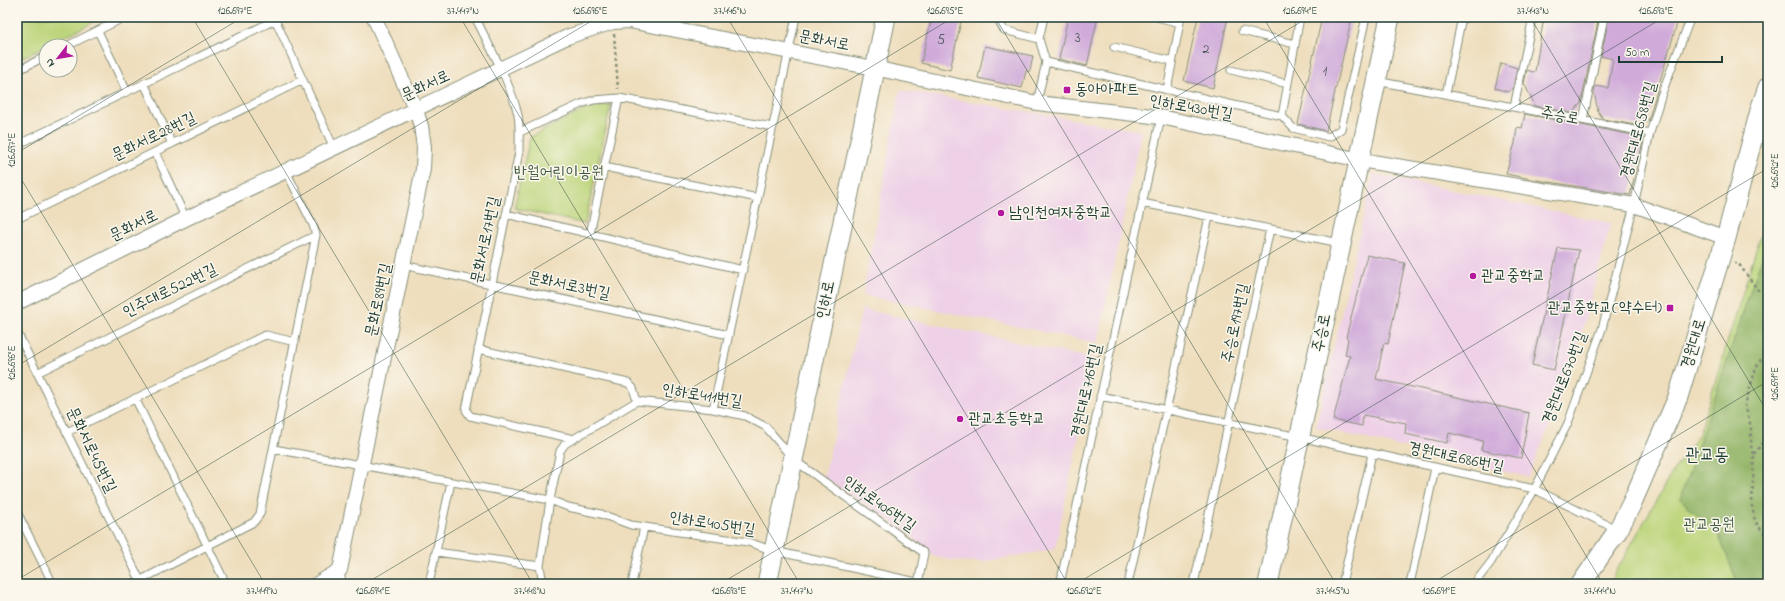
<svg xmlns="http://www.w3.org/2000/svg" width="1785" height="601" font-family="'Indie Flower','Poor Story',sans-serif">
<rect width="100%" height="100%" fill="#fbf7ec"/>
<filter id="ink" filterUnits="userSpaceOnUse"><feTurbulence type="fractalNoise" baseFrequency=".025" numOctaves="2"/><feDisplacementMap in="SourceGraphic" scale="8" xChannelSelector="R" yChannelSelector="G"/><feConvolveMatrix kernelMatrix="1 2 1 2 8 2 1 2 1" color-interpolation-filters="sRGB"/></filter>
<filter id="wash" filterUnits="userSpaceOnUse"><feTurbulence type="fractalNoise" baseFrequency=".012" numOctaves="4" result="noise"/><feDisplacementMap in="SourceGraphic" scale="16" xChannelSelector="R" yChannelSelector="G"/><feGaussianBlur stdDeviation="0.9" result="paint"/><feColorMatrix in="noise" values="0 0 0 0 0 0 0 0 0 0 0 0 0 0 0 0 0 1.4 0 .05"/><feComposite in="paint" operator="in"/></filter>
<g filter="url(#wash)">
<rect width="100%" height="100%" fill="#eedebd"/>
<path fill="#eed0e7" d="M900,90L1141,131L1098,343L863,295Z
M1373,174L1611,223L1583,328L1553,418L1528,477L1316,427Z
M862,309L1095,359L1055,549L982,562L957,561L935,557L905,531L824,478Z"/>
<path fill="#bbd479" stroke="#6d8856" d="M17,17H101L102,18L17,60Z
M611,104L585,224L514,208L530,137L584,110Z
M1768,211V584H1609L1670,476L1699,434Z"/>
<path fill="#94b669" stroke="#5a7a4e" d="M1768,239V584H1738L1719,536L1680,499Z"/>
<g id="blocks">
<path fill="#d0abda" d="M932,17H962L950,70L921,63Z
M1068,17H1098L1087,66L1059,59Z
M1198,17H1228L1213,88L1184,81Z
M1322,17H1352L1326,131L1298,124Z
M1544,17H1599L1581,103L1572,113L1535,106L1524,83L1527,70L1533,72L1535,71Z
M1609,17H1679L1648,121L1640,126L1603,119L1598,111L1594,93L1595,86L1608,88L1613,59L1601,56Z
M985,46L1033,56L1030,71H1026L1022,88L978,78Z
M1501,63L1517,68L1513,88L1508,92L1495,88Z
M1525,114L1638,136L1643,142L1630,195L1531,179L1506,174L1515,143L1517,127L1522,128Z
M1558,248L1579,250L1554,370L1532,365Z
M1367,255L1405,263L1388,344L1384,343L1376,379L1529,413L1521,458L1481,450L1483,441L1449,433L1447,443L1405,434L1406,423L1363,415L1362,426L1333,420L1350,356L1345,355L1348,339L1346,337Z"/>
</g>
</g>
<g filter="url(#ink)">
<use href="#blocks" fill-opacity="0" stroke="#868e78" stroke-width="1"/>
<g fill="none" stroke-linecap="round" stroke-linejoin="round">
<g stroke="#868e78" stroke-width="9">
<path id="lane" d="M274,17L334,148
M475,17C490,48 510,81 518,115C520,128 519,140 519,152L466,410L470,416L574,439
M1001,17L1000,23L1004,30L1039,39
M1157,17L1180,23
M98,31L127,92
M1242,31L1295,44
M67,46L125,17
M1114,47L1172,61
M1046,62L1282,116L1293,128L1329,137L1341,129L1366,17
M1231,70L1288,84
M17,71L46,56
M1376,81L1650,133
M144,83L172,144
M1167,90L1181,17
M1446,94L1462,17
M1037,103L1046,62L1039,39L1044,17
M1514,107L1533,17
M1282,116L1300,17
M1583,120L1604,17
M520,132L581,104L594,100L619,98L773,127
M17,145L275,20
M155,152L186,219
M604,167L758,198
M1142,203L1340,243
M506,214L743,270
M17,219L303,80
M590,234L619,98
M403,265L729,335
M17,332L140,580
M478,349L628,383L633,388L637,401
M37,373L316,235
M1100,396L1299,437L1534,489L1618,530
M135,398L226,584
M713,409L796,17
M67,432L261,337L266,335L295,342
M274,449L550,500L568,507L601,514L631,525L748,542L774,551L926,584
M17,512L53,584
M436,552L540,566
M340,570L342,584
M133,584L254,522L260,514L316,235L313,225L286,171
M429,584L451,482
M543,584L540,566L550,500L560,451L565,444L637,401L713,409L745,416L766,427L794,460L924,553L918,584
M632,584L644,527
M1060,584L1161,117
M1128,584L1209,217
M1194,584L1270,229
M1342,584L1372,454
M1410,584L1435,468
M1474,584L1491,562L1532,494L1568,423L1602,329L1634,205L1650,133L1662,93L1691,17"/>
</g>
<g stroke="#868e78" stroke-width="16">
<path id="street" d="M17,303L181,221L567,37L613,22L629,21L874,68L1037,103L1161,117L1360,160L1634,205L1726,238
M317,584L340,570L423,169L424,147L421,126L416,110L374,17"/>
</g>
<g stroke="#868e78" stroke-width="21">
<path id="secondary" d="M767,584L886,17
M1268,584L1390,17
M1581,584L1618,530L1631,505L1678,397L1726,238L1761,107L1768,87"/>
</g>
<path stroke="#868e78" stroke-width="2.5" stroke-dasharray="3 3" stroke-linecap="butt" d="M614,34L618,89
M1734,263H1738L1758,290L1763,287L1768,282
M1768,343L1766,345L1764,354L1756,368L1745,405L1751,427V446L1754,454L1752,506L1754,517L1758,526L1768,537
M1754,454L1768,437"/>
<use href="#lane" stroke="#fff" stroke-width="7"/>
<use href="#street" stroke="#fff" stroke-width="14"/>
<use href="#secondary" stroke="#fff" stroke-width="19"/>
</g>
</g>
<path fill="none" stroke="#1f3d34" stroke-width="1" stroke-opacity="0.45" d="M192,17L533,584M460,17L800,584M727,17L1068,584M995,17L1336,584M1263,17L1603,584M1530,17L1768,413M17,153L243,17M17,172L265,584M17,366L598,17M17,580L954,17M365,584L1309,17M720,584L1664,17M1076,584L1768,168M1431,584L1768,381"/>
<g fill="#b5179e" stroke="#fbf7ec" stroke-width="1.5">
<rect x="1063" y="86" width="8" height="8" rx="2"/>
<circle cx="1001" cy="213" r="4"/>
<circle cx="1473" cy="276" r="4"/>
<rect x="1666" y="304" width="8" height="8" rx="2"/>
<circle cx="960" cy="419" r="4"/>
</g>
<g text-anchor="middle" dominant-baseline="central" stroke-width="3" stroke-linejoin="round" paint-order="stroke">
<g font-size="14" fill="#4b585e">
<text x="1078" y="38">3</text>
<text x="941" y="40">5</text>
<text x="1206" y="49">2</text>
<text x="1325" y="71">1</text>
</g>
<g font-size="16" fill="#1f3d34" stroke="#fbf7ec">
<text transform="translate(824 41) rotate(11)">문화서로</text>
<text transform="translate(426 86) rotate(-25)">문화서로</text>
<text transform="translate(1191 108) rotate(10)">인하로430번길</text>
<text transform="translate(1560 116) rotate(11)">주승로</text>
<text transform="translate(1639 130) rotate(-75)">경원대로658번길</text>
<text transform="translate(154 137) rotate(-26)">문화서로28번길</text>
<text transform="translate(134 226) rotate(-26)">문화서로</text>
<text transform="translate(486 240) rotate(-78)">문화서로17번길</text>
<text transform="translate(569 286) rotate(12)">문화서로3번길</text>
<text transform="translate(170 291) rotate(-26)">인주대로522번길</text>
<text transform="translate(379 300) rotate(-78)">문화로89번길</text>
<text transform="translate(826 300) rotate(-78)">인하로</text>
<text transform="translate(1236 323) rotate(-78)">주승로197번길</text>
<text transform="translate(1322 333) rotate(-78)">주승로</text>
<text transform="translate(1694 344) rotate(-73)">경원대로</text>
<text transform="translate(1565 378) rotate(-69)">경원대로670번길</text>
<text transform="translate(1087 391) rotate(-78)">경원대로716번길</text>
<text transform="translate(702 396) rotate(9)">인하로411번길</text>
<text transform="translate(91 450) rotate(64)">문화서로45번길</text>
<text transform="translate(1456 458) rotate(12)">경원대로686번길</text>
<text transform="translate(879 504) rotate(35)">인하로406번길</text>
<text transform="translate(712 524) rotate(9)">인하로405번길</text>
</g>
<g font-size="16" fill="#1f3d34" stroke="#fbf7ec" text-anchor="start">
<text x="1075" y="90">동아아파트</text>
<text x="1009" y="213">남인천여자중학교</text>
<text x="1481" y="276">관교중학교</text>
<text x="1662" y="308" text-anchor="end">관교중학교(약수터)</text>
<text x="968" y="419">관교초등학교</text>
</g>
<g font-size="16" fill="#3e5b42" stroke="#fbf7ec">
<text x="559" y="173">반월어린이공원</text>
<text x="1709" y="525">관교공원</text>
</g>
<g font-size="18" fill="#1f3d34" stroke="#fbf7ec">
<text x="1707" y="456">관교동</text>
</g>
</g>
<rect width="1785" height="601" fill="none" stroke="#fbf7ec" stroke-width="44"/>
<g transform="translate(58 58) rotate(239)"><circle r="19" fill="#fbf7ec" stroke="#a3ada2"/>
<path d="M0-3L7 15L0 10L-7 15Z" fill="#b5179e"/>
<text y="-6" font-size="11" font-weight="bold" text-anchor="middle" fill="#1f3d34">N</text>
</g>
<path d="M1619 56v6h103v-6" fill="none" stroke="#1f3d34" stroke-width="2"/>
<text x="1625" y="56" font-size="12" fill="#1f3d34" stroke="#fbf7ec" stroke-width="3" paint-order="stroke">50 m</text>
<rect x="22" y="22" width="1741" height="557" fill="none" stroke="#1f3d34" stroke-width="1.5"/>
<g font-size="10" text-anchor="middle" fill="#1f3d34">
<text x="235" y="14">126.697°E</text>
<text x="463" y="14">37.447°N</text>
<text x="590" y="14">126.696°E</text>
<text x="730" y="14">37.446°N</text>
<text x="945" y="14">126.695°E</text>
<text x="1300" y="14">126.694°E</text>
<text x="1533" y="14">37.443°N</text>
<text x="1656" y="14">126.693°E</text>
<text transform="translate(11 150) rotate(-90)" y="4">126.697°E</text>
<text transform="translate(1774 171) rotate(-90)" y="4">126.692°E</text>
<text transform="translate(11 363) rotate(-90)" y="4">126.696°E</text>
<text transform="translate(1774 384) rotate(-90)" y="4">126.691°E</text>
<text x="262" y="594">37.449°N</text>
<text x="373" y="594">126.694°E</text>
<text x="530" y="594">37.448°N</text>
<text x="729" y="594">126.693°E</text>
<text x="797" y="594">37.447°N</text>
<text x="1084" y="594">126.692°E</text>
<text x="1333" y="594">37.445°N</text>
<text x="1439" y="594">126.691°E</text>
<text x="1600" y="594">37.444°N</text>
</g>
</svg>
